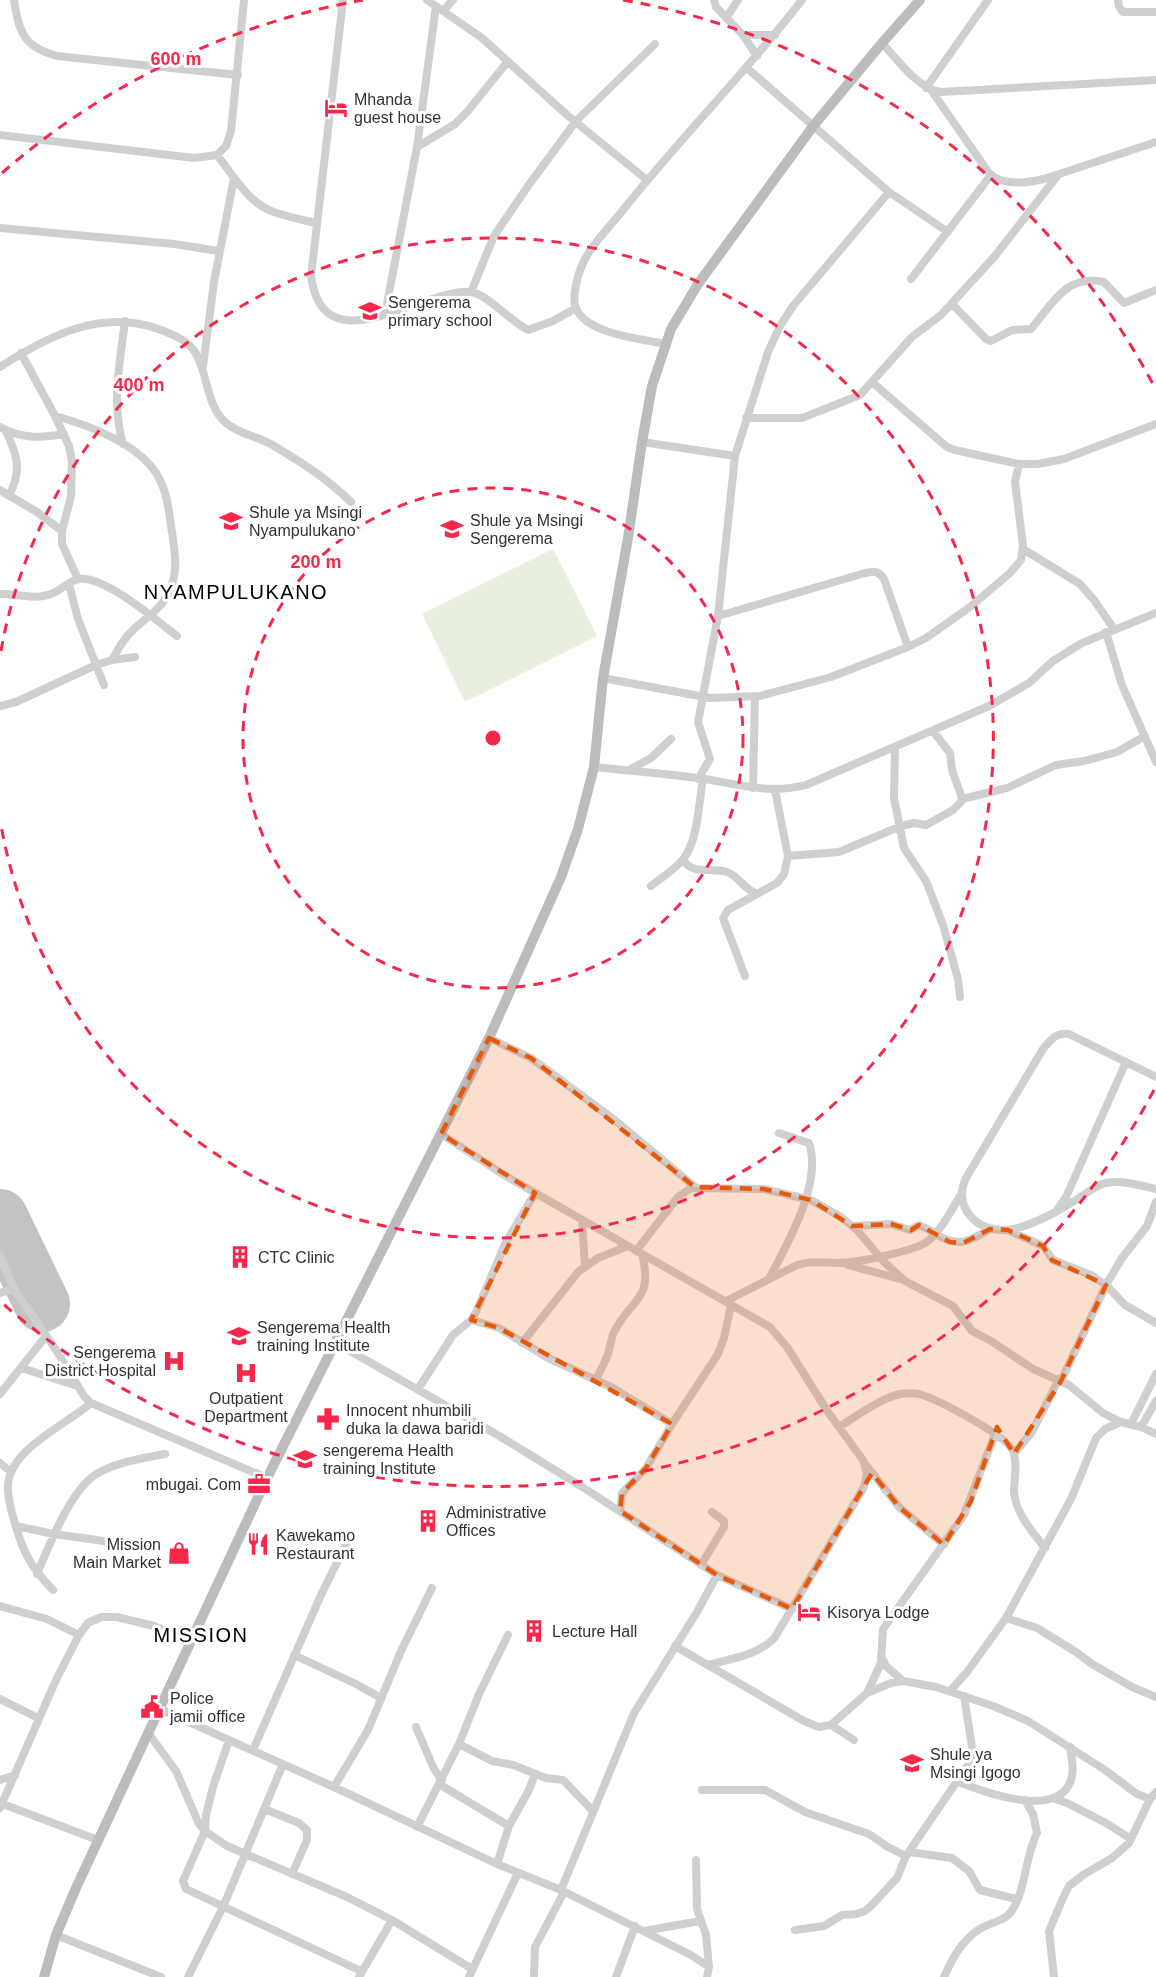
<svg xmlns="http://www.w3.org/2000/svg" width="1156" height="1977" font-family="Arial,sans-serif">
<rect width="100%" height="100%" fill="#fff"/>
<path fill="#e9efdf" d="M553,549L597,636L465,702L422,614Z"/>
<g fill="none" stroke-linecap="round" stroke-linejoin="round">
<path stroke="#c3c3c3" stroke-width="56" d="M0,1217L42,1304"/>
<path stroke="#cfcfcf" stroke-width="8" d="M14,0C19,33 24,47 57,56L238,75
M343,0L311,276C323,368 421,288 471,292C487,294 511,322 528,330L553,321L576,308
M427,0L482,38L567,115L647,180
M714,0L716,7L743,35L757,56
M1118,0L1119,7L1123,12H1156
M443,11L453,0
M726,18L738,0
M743,35H775
M882,43C898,60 917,88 941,92L1156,80
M747,68L889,192L948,232
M926,88L988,0
M931,90L989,173C1002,186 1027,183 1044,179L1156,142
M0,135L194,158L217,155L226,146L231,131L244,0
M417,147L455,124L467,112L508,61
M217,155C233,175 249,204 274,212C288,217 303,220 316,223
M0,228L174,244L219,251
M911,279L991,175
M471,292L494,236L528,186L576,121L655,44
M952,304L986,339L991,341L1012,330L1031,329C1051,306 1066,273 1104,282L1124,303L1156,290
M385,314L417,147L436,6
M666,344C642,339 586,334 576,308C571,296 579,270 585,259C593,243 615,221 627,205C683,135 747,71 802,0
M21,353L55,416L69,446L72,461L71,496L62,531V544L78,579
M203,366L214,282L234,178
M0,367C49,335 103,308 161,330C174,335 187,340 195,352C208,373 206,405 225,422C239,435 259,436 274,446C304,464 325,477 351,502
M873,383L947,447L955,450L1019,464H1038L1064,459L1156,424
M55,416C89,425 142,445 159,478C168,495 169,513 172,532C175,554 179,573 168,594C161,609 144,619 133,630C124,638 118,649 112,660
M746,418H802L860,395L912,337L941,315L995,256L1058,175
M0,427C22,439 40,438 64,434
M6,431C18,457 22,470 9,496
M642,442L735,456
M123,444C111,403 120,362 125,321
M0,490L37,512L62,531
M1023,549L1080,584L1094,600L1114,629
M69,584L78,619L104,685
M0,594C16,594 36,600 51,594C60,591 69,581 79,579C104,575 157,621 177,636
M718,616L865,573C874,571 879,571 884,579L908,647
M1106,632L1122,685L1156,762
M603,678L710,698L760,696L831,677L908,647L926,638L970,607L1010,573L1021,560L1023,546L1015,482L1019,464
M0,706L16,702L96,665L112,660L135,657
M895,748L894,798L904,848L926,881L943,925L958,979L960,997
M594,767C631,771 669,774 705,779C740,785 771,794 806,785L989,706L1029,683L1053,661L1082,643L1156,613
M629,770L651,758L671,739
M698,779L710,759L698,722L718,616L735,456L768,352L780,326L793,306L889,192
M753,788L755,697
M962,799L1007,788L1056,765L1084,761L1117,752L1145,736
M788,856L839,852L901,826L914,823L926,825L953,810L961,802L962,798L952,770L950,753L933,731
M683,860C694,876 711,867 727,872C739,876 742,888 757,894
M651,886C662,877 676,869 684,858C698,840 699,801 703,779
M745,976L723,918L728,910L777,883L784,874L788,856L775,790
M489,1038L531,1058L616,1121L695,1187
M1156,1077L1069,1034C1056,1032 1051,1040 1043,1049L966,1178C952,1206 977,1233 1007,1230C1030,1227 1055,1213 1074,1201C1083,1196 1092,1188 1102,1184C1118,1179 1140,1185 1156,1189
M441,1134L504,1175L770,1327L787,1347L828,1412L863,1460L867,1473L864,1487L775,1637C760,1655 729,1659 708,1665
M1057,1210L1066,1197L1126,1062
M582,1220L585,1266
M852,1226L891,1224L910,1230L919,1225L936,1233
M1008,1230L1043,1246L1053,1260L1091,1275L1106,1285L1125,1305L1156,1323
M935,1234C960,1248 967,1242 990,1229
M636,1251L678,1197L691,1188L764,1189L811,1200L841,1217L857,1230L884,1262L905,1281L953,1306L972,1331L991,1341L1033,1369L1069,1385L1103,1413L1121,1422
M0,1256L14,1289L56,1350L84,1396L91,1403L267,1478
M848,1265L900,1279
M769,1279C787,1244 823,1183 809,1143L779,1133
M0,1293L14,1289
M726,1301L797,1265C812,1260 824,1263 839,1263C855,1263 916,1251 928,1241C942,1229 951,1211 960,1196
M471,1320L499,1328L548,1358L611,1387L672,1424
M336,1343L501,1437L584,1488L717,1575L792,1609
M522,1343L578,1272L598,1258L628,1246
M22,1368L77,1386
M596,1380C599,1373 603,1366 606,1359C610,1351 610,1341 614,1332C631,1297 654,1302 642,1254
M1061,1381L1106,1285L1122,1258L1147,1226L1156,1202
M418,1389L453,1335L471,1320L476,1312L505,1244L535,1193
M0,1394L46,1336
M1131,1424L1156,1374
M839,1427C858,1415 879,1399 900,1394C907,1393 913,1393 919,1394C937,1399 1006,1435 1013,1451C1018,1463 1014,1479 1014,1492C1016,1514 1032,1531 1045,1548
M1141,1427L1156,1401
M1014,1454L1032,1432L1059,1379
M0,1463L10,1471
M866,1465L899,1507L944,1545
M620,1511L622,1493L646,1468L672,1424L718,1354L724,1338L731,1305
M16,1526L54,1534L125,1544
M701,1565L724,1527V1521L712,1512
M37,1574C49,1546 71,1488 98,1473C118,1462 143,1458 165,1454
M53,1590C31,1568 22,1550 14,1520C11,1510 8,1499 8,1488C7,1450 66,1425 91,1403
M0,1606L47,1619L79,1635
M1006,1618L1037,1628L1076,1652L1092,1664L1132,1687L1156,1697
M675,1646L804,1721L819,1727L831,1725L867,1693L891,1683L903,1681L936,1687L993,1706L1028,1721L1105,1770L1137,1794L1150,1799L1156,1792
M294,1655L356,1684L381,1698
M881,1656L886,1666L903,1681
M950,1691L967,1672L1006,1618L1071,1499L1096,1438L1105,1429L1121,1422L1141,1427L1156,1434
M867,1693L881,1663L883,1629L964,1515L995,1434
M0,1699L38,1718
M160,1709L334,1787L497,1864L561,1890L691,1955L709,1967
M831,1725L854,1740
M416,1727L434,1769L442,1780
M149,1734L176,1771L199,1824L205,1831L227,1846L347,1897L392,1920L472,1969
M229,1740L213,1787L206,1815L205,1831L183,1881L186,1889L361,1971
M459,1744L492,1761L513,1765L546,1778L563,1780L593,1811
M253,1750L321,1595L350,1536
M0,1780L15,1775
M956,1781C981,1791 1046,1816 1067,1788C1076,1776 1072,1760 1070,1747
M439,1784L509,1826L497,1864
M334,1787L368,1730L401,1651L432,1588
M702,1790H765L805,1812L869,1834L888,1847L906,1856
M1053,1798L1067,1803L1106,1823L1131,1839
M0,1803L98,1840
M0,1808L56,1680L79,1635L88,1623L101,1617H117L154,1626L190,1641
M264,1809L299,1823L307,1830V1840L292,1874
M509,1826L529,1790L535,1774
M417,1827L459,1744L479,1694L508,1635
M909,1852L952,1858L969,1871L980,1890L1016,1899
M696,1860L697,1909L706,1935L709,1967L707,1977
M561,1890L634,1713L697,1612L717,1575
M795,1930L824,1926L842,1915L856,1914L865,1911L871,1906L897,1878L906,1856L968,1765L973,1753L964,1696
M644,1931L700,1921
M56,1935L161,1977
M534,1975L535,1947L564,1892
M188,1977L223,1907L283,1764
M359,1977L392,1920
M469,1977L518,1873
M616,1977L635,1926
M944,1977C953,1957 963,1938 983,1927C994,1921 1003,1922 1011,1912C1026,1891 1025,1856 1037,1833L1033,1814L1025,1800
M1054,1977L1049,1931L1063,1898L1069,1886L1083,1875L1112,1858L1129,1843L1150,1799"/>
<path stroke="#bcbcbc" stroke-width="10" d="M44,1977L56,1935L76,1888L267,1478L489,1038L561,877L578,829L594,767L603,678L628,538L642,442L652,386L671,329L698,284L814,125L882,43L920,0"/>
</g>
<path fill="#e8590c" fill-opacity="0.2" stroke="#e8590c" stroke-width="4.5" stroke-dasharray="12 8" stroke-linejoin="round" d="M489,1038L531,1058L695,1187L764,1189L811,1200L852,1226L891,1224L911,1230L919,1225L950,1242L963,1243L990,1229L1008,1230L1043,1246L1052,1260L1106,1285L1061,1381L1014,1454L997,1427L971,1501L944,1545L899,1507L872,1473L792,1609L717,1575L620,1511L622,1493L646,1468L672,1424L499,1328L471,1320L535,1193L441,1134Z"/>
<g fill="none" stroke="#f5274b" stroke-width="3" stroke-dasharray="10 8">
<circle cx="493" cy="738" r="250"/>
<path d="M1 651A500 500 0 1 1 1 825"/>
<path d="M1154 1090A749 749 0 0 1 2 1303M2 173A749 749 0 0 1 363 0M623 0A749 749 0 0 1 1154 386"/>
</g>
<defs>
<g id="hotel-bare" transform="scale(1.8)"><path d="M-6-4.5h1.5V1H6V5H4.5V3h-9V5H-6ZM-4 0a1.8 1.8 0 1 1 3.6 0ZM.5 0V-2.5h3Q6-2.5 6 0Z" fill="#f5274b" stroke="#fff" stroke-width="2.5" paint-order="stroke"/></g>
<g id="school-bare" transform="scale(1.8)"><path d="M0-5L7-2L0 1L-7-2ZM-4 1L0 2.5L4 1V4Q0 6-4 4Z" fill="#f5274b" stroke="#fff" stroke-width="2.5" paint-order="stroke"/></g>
<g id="building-bare" transform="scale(1.8)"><path d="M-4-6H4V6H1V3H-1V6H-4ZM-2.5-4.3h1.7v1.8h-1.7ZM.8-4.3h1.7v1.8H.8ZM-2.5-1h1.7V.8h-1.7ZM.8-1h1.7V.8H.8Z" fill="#f5274b" stroke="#fff" stroke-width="2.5" paint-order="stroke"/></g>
<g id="university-bare" transform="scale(1.8)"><path d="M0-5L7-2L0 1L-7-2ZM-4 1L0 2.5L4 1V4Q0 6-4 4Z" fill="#f5274b" stroke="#fff" stroke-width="2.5" paint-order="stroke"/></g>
<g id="hospital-bare" transform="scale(1.8)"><path d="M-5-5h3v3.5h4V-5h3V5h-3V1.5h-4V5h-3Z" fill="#f5274b" stroke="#fff" stroke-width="2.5" paint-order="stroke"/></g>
<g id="pharmacy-bare" transform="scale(1.8)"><path d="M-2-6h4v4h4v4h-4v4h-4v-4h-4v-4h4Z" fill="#f5274b" stroke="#fff" stroke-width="2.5" paint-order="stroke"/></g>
<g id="office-bare" transform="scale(1.8)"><path d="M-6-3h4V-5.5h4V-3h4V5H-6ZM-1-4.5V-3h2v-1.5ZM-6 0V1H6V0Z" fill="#f5274b" stroke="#fff" stroke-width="2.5" paint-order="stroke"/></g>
<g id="restaurant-bare" transform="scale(1.8)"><path d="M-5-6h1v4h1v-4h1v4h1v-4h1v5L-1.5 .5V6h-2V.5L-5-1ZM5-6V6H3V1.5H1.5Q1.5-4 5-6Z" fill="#f5274b" stroke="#fff" stroke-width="2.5" paint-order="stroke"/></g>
<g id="shop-bare" transform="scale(1.8)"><path d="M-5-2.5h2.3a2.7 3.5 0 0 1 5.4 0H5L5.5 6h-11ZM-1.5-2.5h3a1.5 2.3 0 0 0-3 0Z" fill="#f5274b" stroke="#fff" stroke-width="2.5" paint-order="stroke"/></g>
<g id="civic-bare" transform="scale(1.8)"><path d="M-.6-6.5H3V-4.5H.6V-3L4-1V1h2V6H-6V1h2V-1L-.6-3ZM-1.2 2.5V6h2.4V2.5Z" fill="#f5274b" stroke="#fff" stroke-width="2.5" paint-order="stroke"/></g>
</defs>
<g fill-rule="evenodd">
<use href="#hotel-bare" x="336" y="108"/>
<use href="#school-bare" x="370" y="311"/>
<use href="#school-bare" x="231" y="521"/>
<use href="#school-bare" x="452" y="529"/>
<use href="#building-bare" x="240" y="1257"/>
<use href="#university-bare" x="239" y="1336"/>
<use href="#hospital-bare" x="174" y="1361"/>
<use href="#hospital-bare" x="246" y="1373"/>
<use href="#pharmacy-bare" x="328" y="1419"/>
<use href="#university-bare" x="305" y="1459"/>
<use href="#office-bare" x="259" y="1484"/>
<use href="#building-bare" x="428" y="1521"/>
<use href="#restaurant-bare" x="258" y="1544"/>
<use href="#shop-bare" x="179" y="1553"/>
<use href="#hotel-bare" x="809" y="1612"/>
<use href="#building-bare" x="534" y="1631"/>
<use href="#civic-bare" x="152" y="1707"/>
<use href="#school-bare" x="912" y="1763"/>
</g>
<g text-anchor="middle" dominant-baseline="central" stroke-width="6" stroke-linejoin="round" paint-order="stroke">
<g font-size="16" fill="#323232" stroke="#fff" text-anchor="start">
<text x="354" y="99">Mhanda<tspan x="354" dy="18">guest house</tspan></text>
<text x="388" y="302">Sengerema<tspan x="388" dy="18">primary school</tspan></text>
<text x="249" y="512">Shule ya Msingi<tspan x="249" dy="18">Nyampulukano</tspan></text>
<text x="470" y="520">Shule ya Msingi<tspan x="470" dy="18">Sengerema</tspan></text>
<text x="258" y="1257">CTC Clinic</text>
<text x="257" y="1327">Sengerema Health<tspan x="257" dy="18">training Institute</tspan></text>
<text x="156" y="1352" text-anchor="end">Sengerema<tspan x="156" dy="18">District Hospital</tspan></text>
<text x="246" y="1398" text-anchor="middle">Outpatient<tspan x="246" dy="18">Department</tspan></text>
<text x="346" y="1410">Innocent nhumbili<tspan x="346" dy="18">duka la dawa baridi</tspan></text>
<text x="323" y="1450">sengerema Health<tspan x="323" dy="18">training Institute</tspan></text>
<text x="241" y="1484" text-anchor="end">mbugai. Com</text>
<text x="446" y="1512">Administrative<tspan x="446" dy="18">Offices</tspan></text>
<text x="276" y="1535">Kawekamo<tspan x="276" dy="18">Restaurant</tspan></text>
<text x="161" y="1544" text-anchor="end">Mission<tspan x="161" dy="18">Main Market</tspan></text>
<text x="827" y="1612">Kisorya Lodge</text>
<text x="552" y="1631">Lecture Hall</text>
<text x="170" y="1698">Police<tspan x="170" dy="18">jamii office</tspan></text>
<text x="930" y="1754">Shule ya<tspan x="930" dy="18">Msingi Igogo</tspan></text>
</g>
<g font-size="20" letter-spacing="1.5" fill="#000" stroke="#fff">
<text x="236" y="592">NYAMPULUKANO</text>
<text x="201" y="1635">MISSION</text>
</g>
</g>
<circle cx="493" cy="738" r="9" fill="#f5274b" stroke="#fff" stroke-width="3"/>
<g font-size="18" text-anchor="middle" font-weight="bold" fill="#f5274b" stroke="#fff" stroke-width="6" stroke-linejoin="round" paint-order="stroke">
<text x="176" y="65">600 m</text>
<text x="139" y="391">400 m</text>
<text x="316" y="568">200 m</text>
</g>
</svg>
